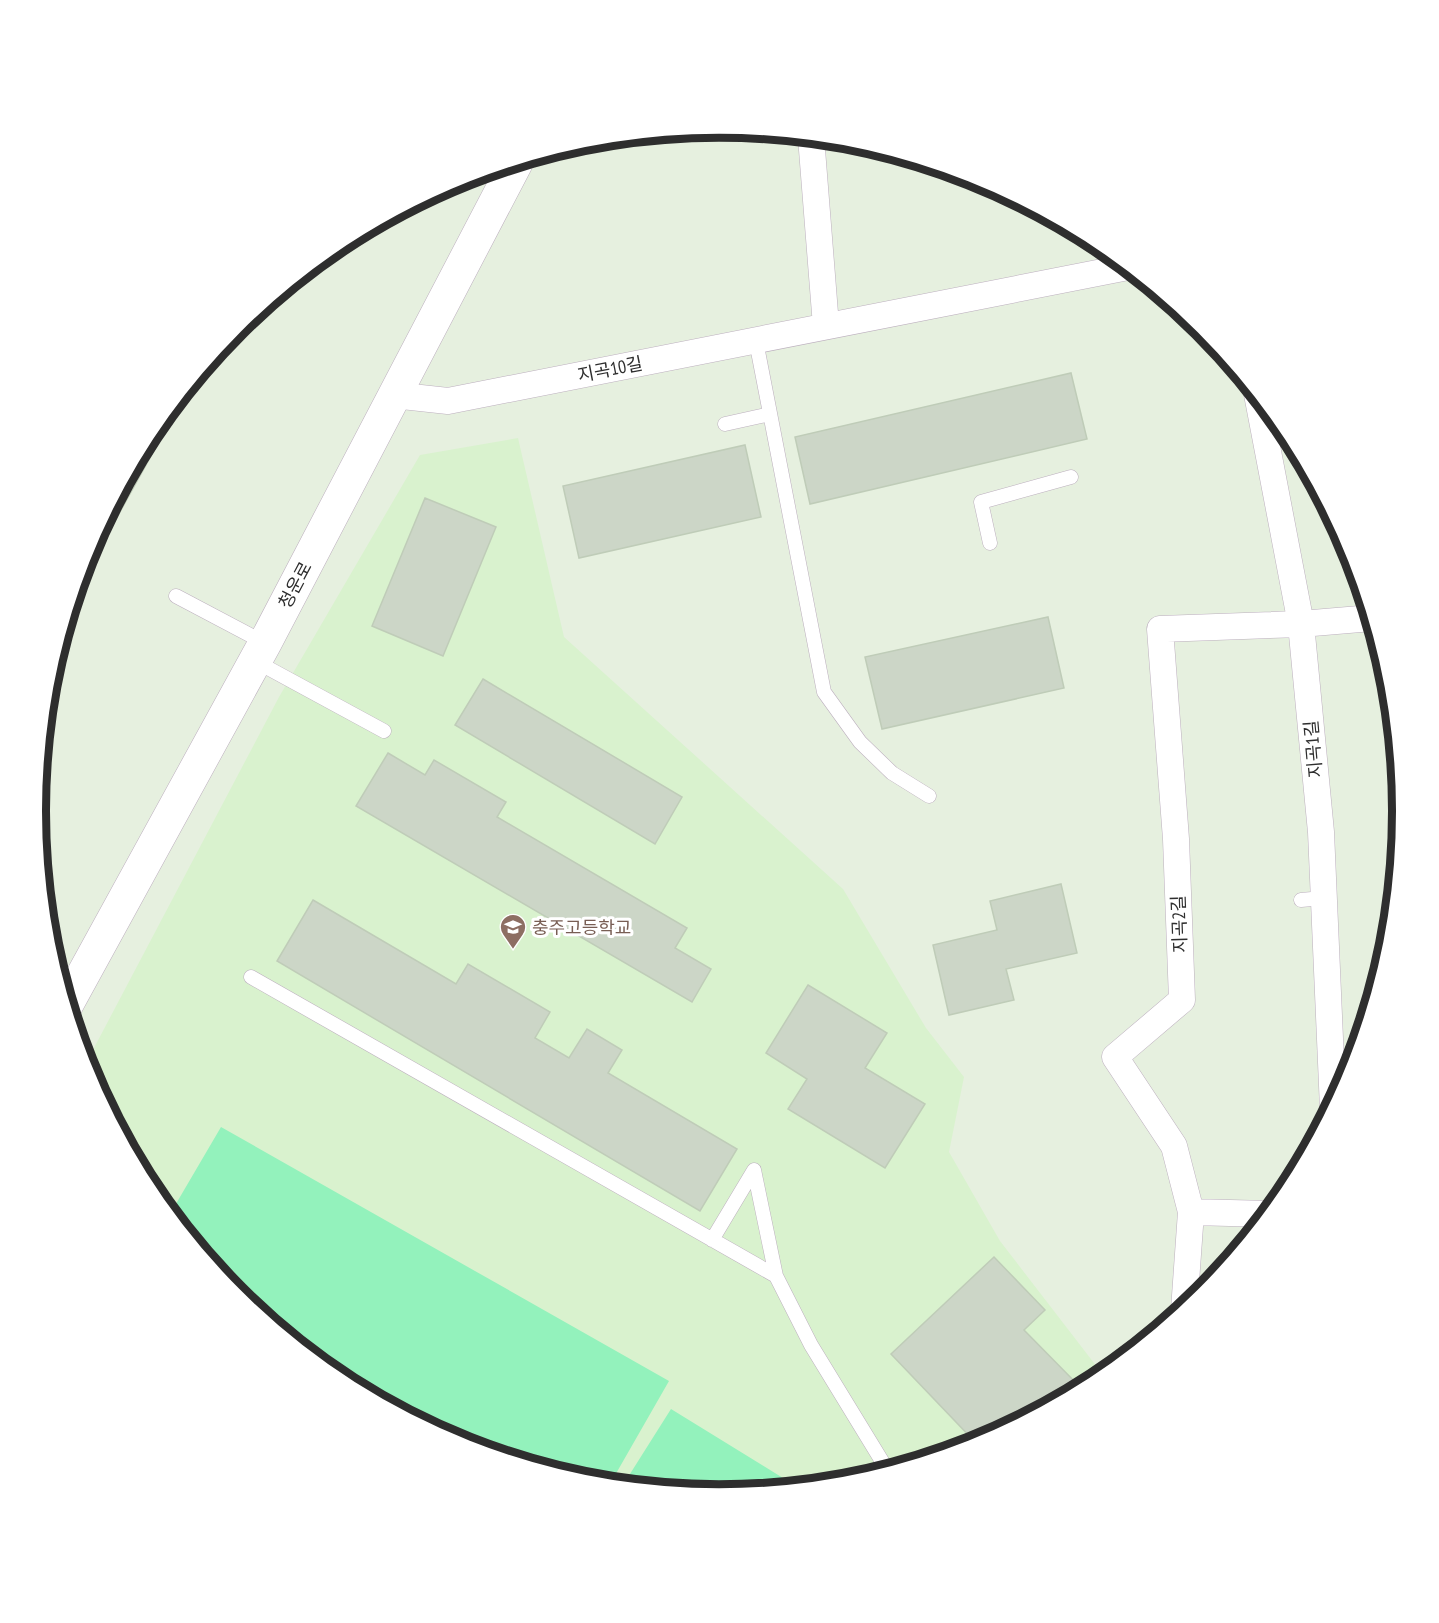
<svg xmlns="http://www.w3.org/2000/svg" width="1439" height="1623" font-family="'PT Sans Narrow','Noto Sans KR',sans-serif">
<rect width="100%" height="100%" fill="#e6f0df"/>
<path fill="#d9f2ce" d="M518,438L564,637L843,889L926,1028L964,1077L949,1152L1000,1241L1104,1376L1099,1380L981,1443L852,1482L719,1495L586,1482L458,1443L339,1380L236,1295L151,1191L85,1065L279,697L420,455Z"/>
<path fill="#93f2bc" d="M221,1127L669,1381L610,1484L586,1482L458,1443L339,1380L236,1295L170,1214Z
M671,1409L783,1478L776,1489L719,1495L623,1485Z"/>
<path fill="#ccd6c7" stroke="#bfccb8" stroke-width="1.5" d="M1071,373L1087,439L810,504L795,437Z
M192,382L75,593L88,550L151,431Z
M745,445L761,517L579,558L563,486Z
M425,498L496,527L443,656L372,626Z
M1048,617L1064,688L882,729L865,657Z
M483,679L682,797L655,844L455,725Z
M388,753L425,775L434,760L506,802L497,817L687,928L675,948L711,969L692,1002L356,806Z
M1061,884L1077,953L1006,969L1014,1000L949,1015L933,945L997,930L990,901Z
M313,900L456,984L468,964L550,1012L535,1038L569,1058L587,1029L622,1050L608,1073L737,1149L700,1211L277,961Z
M808,985L887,1033L865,1068L925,1104L885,1168L788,1109L807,1079L766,1053Z
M994,1257L1045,1310L1024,1330L1082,1389L977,1444L891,1354Z"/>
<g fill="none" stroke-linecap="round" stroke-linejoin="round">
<g stroke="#bcafbe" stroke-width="15">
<path id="service" d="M756,341L824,692L860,742L892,773L929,796
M725,424L770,414
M990,543L981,502L1071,477
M176,596L265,643
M255,661L384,731
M1301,900L1323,898
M251,977L776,1276L811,1345L888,1471
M712,1240L754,1170L776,1276"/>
</g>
<g stroke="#bcafbe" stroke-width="27">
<path id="minor" d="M811,137L826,326
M1257,394L1301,624L1321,832L1333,1108
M393,395L448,401L1128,267
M1191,1212L1269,1214
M1184,1310L1191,1212L1174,1146L1115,1057L1182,1000L1176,839L1160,629L1301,624L1372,618"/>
</g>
<g stroke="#bcafbe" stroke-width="34">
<path id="tertiary" d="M67,1004L265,643L516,163"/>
</g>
<use href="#service" stroke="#fff" stroke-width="14"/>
<use href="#minor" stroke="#fff" stroke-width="26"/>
<use href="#tertiary" stroke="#fff" stroke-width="33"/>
</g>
<defs>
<g id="school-pin" transform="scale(1.35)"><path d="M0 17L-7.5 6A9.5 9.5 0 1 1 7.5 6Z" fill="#8d6e63" stroke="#fff"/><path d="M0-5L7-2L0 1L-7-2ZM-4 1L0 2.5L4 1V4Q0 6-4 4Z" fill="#fff"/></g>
</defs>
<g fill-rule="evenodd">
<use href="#school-pin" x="513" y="927"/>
</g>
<g text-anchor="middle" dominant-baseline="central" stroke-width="6" stroke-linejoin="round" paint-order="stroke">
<g font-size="18" fill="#2e2e2e" stroke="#fff">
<text transform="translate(610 369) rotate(-11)">지곡10길</text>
<text transform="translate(295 585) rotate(-62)">청운로</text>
<text transform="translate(1313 749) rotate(-95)">지곡1길</text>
<text transform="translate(1179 924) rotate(-92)">지곡2길</text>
</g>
<g font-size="18" fill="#785e54" stroke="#fff" text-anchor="start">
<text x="532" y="927">충주고등학교</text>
</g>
</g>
<path d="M0 0H1439V1623H0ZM46 811a673 673 0 1 1 1346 0a673 673 0 1 1-1346 0Z" fill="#fff" fill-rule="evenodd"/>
<path fill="none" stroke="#2e2e2e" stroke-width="8" d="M46 811a673 673 0 1 1 1346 0a673 673 0 1 1-1346 0Z"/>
</svg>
